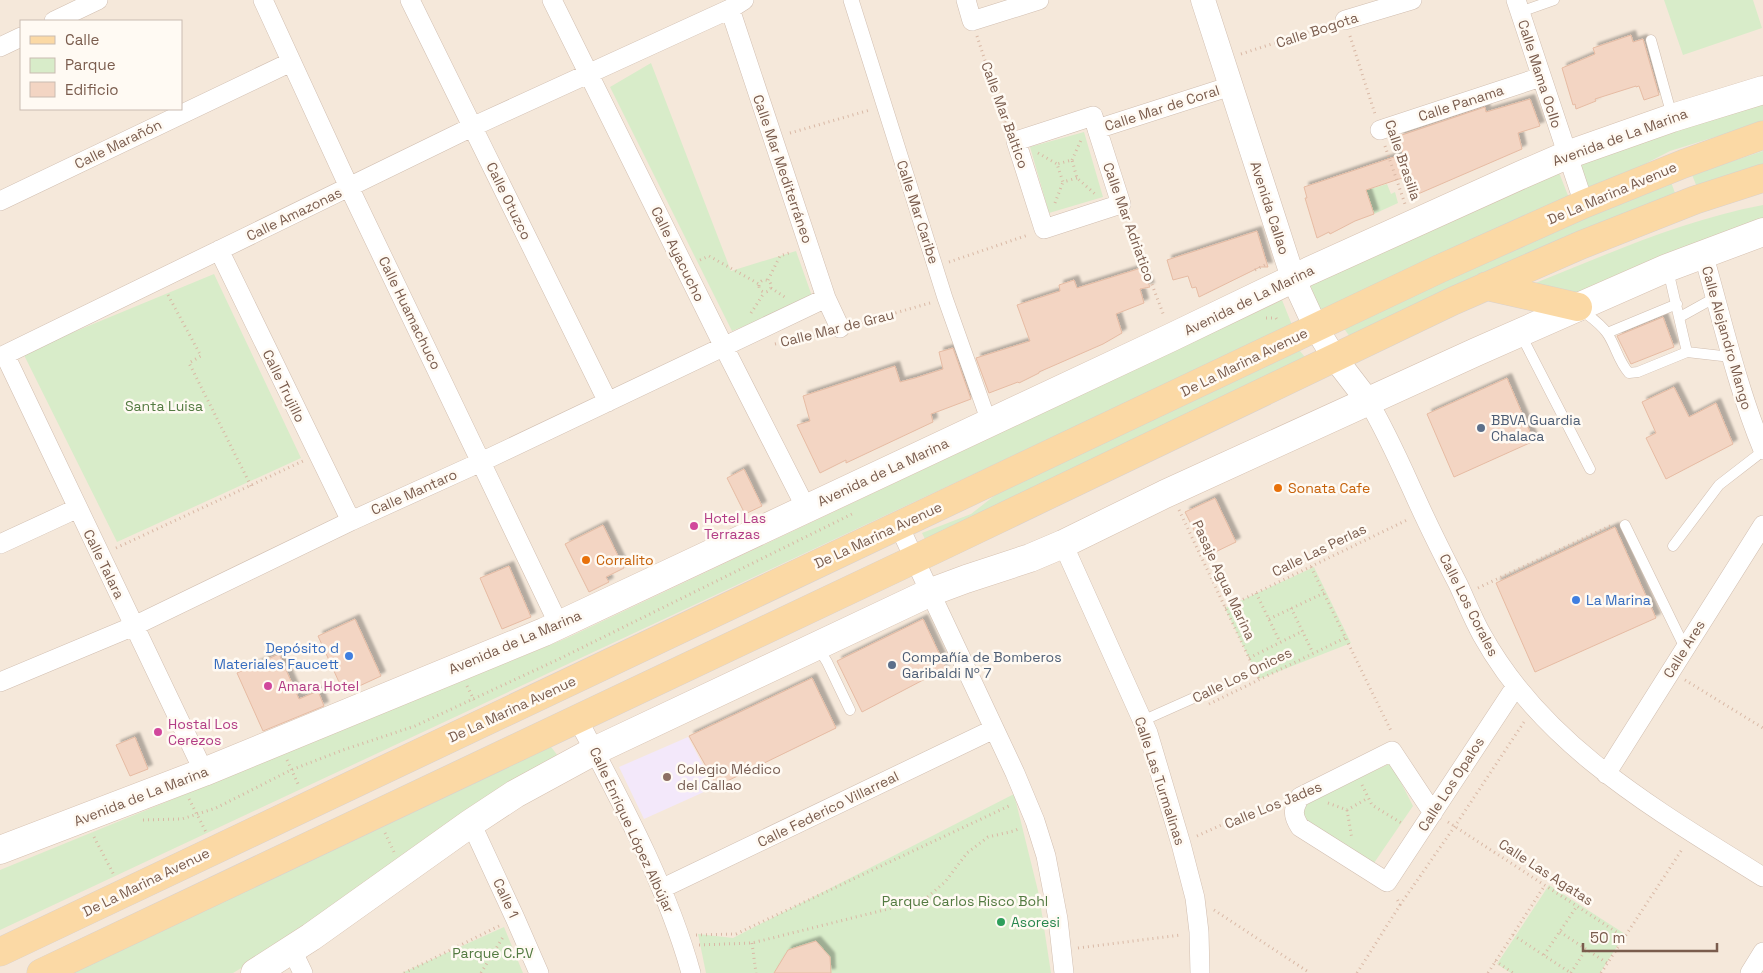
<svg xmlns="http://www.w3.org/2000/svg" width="1763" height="973" font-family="'Space Grotesk',sans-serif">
<defs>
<filter id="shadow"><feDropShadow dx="4.5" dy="-4.5" stdDeviation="1" flood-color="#0004"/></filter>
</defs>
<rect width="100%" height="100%" fill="#fdf6ec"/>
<path fill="#f5e8da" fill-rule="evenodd" d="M0,0H1763V973H0ZM21,21H181V109H21Z"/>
<path fill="#f3e8fa" d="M688,737L715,787L644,819L619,767Z"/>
<path fill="#d8ecc9" d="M1664,0H1753L1762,28L1683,55Z
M651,63L731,271L796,251L813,299L732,331L610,87Z
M1763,97V122L1670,151L1587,194L1576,161Z
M1084,132L1103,197L1049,213L1030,147Z
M1763,151V172L1699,192L1692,175Z
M1558,170L1569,198L1320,312L1310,284Z
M1670,179L1676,196L1352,340L1341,324Z
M1387,184L1391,194L1395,192L1398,203L1374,214L1366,190Z
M1763,205V230L1579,299L1533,284C1608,254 1683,220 1763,205Z
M214,274L301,458L117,542L23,353Z
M1282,300L1292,325L0,930V870L567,638Z
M1296,346L1308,361L927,543L922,533L971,514L1003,489Z
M1314,567L1351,643L1259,679L1225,608Z
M548,743L558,756L285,942L233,973H69Z
M1391,763L1413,806L1374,863L1303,820V804Z
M1014,794L1039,895L1051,973H706L698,934L733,938Z
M1549,885L1625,934L1600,973H1511L1497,964Z
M504,927L523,973H402Z"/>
<path fill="#f3d5c3" stroke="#e6bba3" filter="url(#shadow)" d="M1631,35L1633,42L1643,39L1659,95L1644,100L1639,86L1636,87V86L1595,99L1596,101L1576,109L1575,104L1573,105L1562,68L1595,54L1593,48Z
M1530,99L1540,126L1518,133L1522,149L1418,194L1411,175L1366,190L1374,214L1355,221L1330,234L1329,232L1317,238L1305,198H1307L1304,187L1403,154L1399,136L1485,107L1486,112Z
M1257,231L1268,267H1260L1199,297L1196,287L1192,288L1188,276L1173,280L1167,260Z
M1141,268L1150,287L1140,289L1144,303L1116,314L1122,333L1103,344L1039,372V373L1019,383L1018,382L989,393L976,358L1030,341L1017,305L1060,291L1059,285L1074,280L1077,288Z
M1663,317L1674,347L1631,364L1617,336Z
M953,348L971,399L934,413L931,414L933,422L846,463V460L820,473L797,425L810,421L803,396L895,366L900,382L915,378L943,369L939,352Z
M1507,378L1534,441L1454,477L1427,414Z
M1674,387L1689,417L1716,403L1733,444L1666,479L1646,438L1656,433L1642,402Z
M744,469L762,506L745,514L727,478Z
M1215,498L1236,542L1207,556L1185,512Z
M603,525L624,568L606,577L609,582L589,592L565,544Z
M1615,527L1656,618L1535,672L1496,583Z
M509,566L531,617L502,629L480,578Z
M355,619L381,676L344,693L318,636Z
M923,619L946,668L862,712L837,661Z
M279,654L299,699L318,691L324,706L263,731L237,673Z
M812,678L836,728L717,786L689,736Z
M135,737L148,769L130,776L116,745Z
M816,941L830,957L831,973H774L788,950Z"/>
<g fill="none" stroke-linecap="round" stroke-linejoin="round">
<g stroke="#d1beb0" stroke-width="11">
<path id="service" d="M1520,12L1554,0
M1651,40L1672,116
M1668,270L1687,352
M1580,309C1589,316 1600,323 1607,333C1616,346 1618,361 1629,373L1638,372L1687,352L1731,357
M1680,317L1716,297
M1520,333L1590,469
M1607,333L1677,304
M1625,525L1685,648
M1673,546L1719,485L1763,451
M817,646L827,662L850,710
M1142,721L1198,696"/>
</g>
<g stroke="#d1beb0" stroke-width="16">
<path id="pedestrian" d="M851,0L945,298L989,422"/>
</g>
<g stroke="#d1beb0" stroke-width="20">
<path id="minor" d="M263,0L349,187L559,625
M410,0L608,402
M552,0L728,355L806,508
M966,0L972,21L1039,0
M1516,0L1584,204
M730,9L826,298L840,328
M1345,20L1412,0
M54,21L98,0
M0,47L21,37
M1097,129L1121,204L1044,229L1016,141L1093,116L1097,129L1231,86
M1380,130L1541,77
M0,201L291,62
M219,250L351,521
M1703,253C1722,319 1737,387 1763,450
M5,355L204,772
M0,357L472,127L730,9L744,0
M1368,401C1386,431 1400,463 1415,496C1428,525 1443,555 1458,584C1466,601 1473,619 1482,635C1544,747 1658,811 1763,877
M899,526L1015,773L1035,821L1046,856L1058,919L1064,973
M0,544L78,508
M1063,544L1148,733L1181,844L1195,898L1199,932L1200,973
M0,682L134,626L351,521L481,462L826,298
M577,718C620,800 666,883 691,973
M1606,774L1763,525
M1433,813L1392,751L1300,797C1293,809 1292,815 1300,827L1387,882L1516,686
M471,823L515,918L539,973
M663,888L994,729
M292,950L303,973
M1750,973L1763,952"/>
</g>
<g stroke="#d1beb0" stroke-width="25">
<path id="tertiary" d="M1203,0L1293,278L1316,328L1334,357L1368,401"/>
</g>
<g stroke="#d6c0b0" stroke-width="29">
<path id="secondary" d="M0,850L204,772L544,632L1172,337L1309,271L1521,175L1567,155L1672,118L1763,90
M255,973L311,937L471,823L515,794L594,751L931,592L966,579L1030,558L1063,544L1165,494L1476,352L1667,268L1763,232"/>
</g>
<g stroke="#dad1cd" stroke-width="29">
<path id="primary" d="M1486,286L1578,307
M0,952L1439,269L1584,204L1683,164L1763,135
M41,973L915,559L1453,301L1581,245L1695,200L1763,178"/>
</g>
<path stroke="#d9b8a5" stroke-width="3" stroke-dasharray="1 4" stroke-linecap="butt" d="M977,36L1007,128
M1350,36L1375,114
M1241,54L1330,25
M790,133L870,110
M1385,146L1405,204
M1038,153L1057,164
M1072,160L1081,140
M1077,178L1063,182L1057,164L1072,160L1077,178L1095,194
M1055,203L1063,182
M1127,219L1164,316
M700,260L709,256L759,284
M949,262L1028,235
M1255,270L1267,264
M759 286a6 6 0 1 1 12 0a6 6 0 1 1-12 0Z
M768,280L780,256L792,252
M771,288L786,298
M168,295L201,356L189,363L251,486
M751,313L764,293
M1266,318H1276L1278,321
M857,324L930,303
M775,344L822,333
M1179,510L1259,679
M116,548L303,461
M1311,567L1392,733
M1478,588L1612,525
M1256,593L1280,642
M1225,608L1407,520
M1291,608L1313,653
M1269,619L1324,593
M1249,658L1303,631
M1685,680L1763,728
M467,686L474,700
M1209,704L1345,638
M287,760L299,786
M1362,785L1372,805L1403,824
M189,799L206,832
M1328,803L1347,810L1368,798
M1347,810L1352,839
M143,820L182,819L216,808L291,770L343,750L415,726L557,660L854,513
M1448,822L1624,937
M385,833L394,852
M1197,836L1266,805L1279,802
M94,837L114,875
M1400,905L1455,826L1524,722
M1214,910L1310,973
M1560,932L1607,963
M696,935L736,934L1011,805
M1513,935L1571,973
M752,943L756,973
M699,945L752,943L924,900L945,882L967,853L988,837L1014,831L1020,828
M1078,948L1181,935
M1544,955L1577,906
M1495,961L1513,973
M404,973L499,926
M481,973L503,937
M1357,973L1400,905L1396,897
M1488,973L1545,885
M1571,973L1586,949
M1601,973L1683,848"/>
<use href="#service" stroke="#fff" stroke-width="10"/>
<use href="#pedestrian" stroke="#fff" stroke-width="15"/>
<use href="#minor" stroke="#fff" stroke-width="19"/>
<use href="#tertiary" stroke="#fff" stroke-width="24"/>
<use href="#secondary" stroke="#fff" stroke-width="28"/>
<use href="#primary" stroke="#fbd9a5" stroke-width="28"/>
</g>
<g fill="#5c6f8a" stroke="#fffaf3" stroke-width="2">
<circle cx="1481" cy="428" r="5"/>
<circle cx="892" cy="665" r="5"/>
</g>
<g fill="#e8710a" stroke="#fffaf3" stroke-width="2">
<circle cx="1278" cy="488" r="5"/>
<circle cx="586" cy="560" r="5"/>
</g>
<g fill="#d1479c" stroke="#fffaf3" stroke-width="2">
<circle cx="694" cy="526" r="5"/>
<circle cx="268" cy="686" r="5"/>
<circle cx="158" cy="732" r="5"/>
</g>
<g fill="#3f7fe0" stroke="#fffaf3" stroke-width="2">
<circle cx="1576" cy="600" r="5"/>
<circle cx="349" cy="656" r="5"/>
</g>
<circle fill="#8d6e63" stroke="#fffaf3" stroke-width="2" cx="667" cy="777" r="5"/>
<circle fill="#2e9e5b" stroke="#fffaf3" stroke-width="2" cx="1001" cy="922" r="5"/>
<g text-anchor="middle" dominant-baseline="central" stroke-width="5" stroke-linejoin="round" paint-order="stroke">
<g font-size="14" fill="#7a5c4d" stroke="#fffaf3">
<text transform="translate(1317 30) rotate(-18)">Calle Bogota</text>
<text transform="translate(1540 74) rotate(72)">Calle Mama Ocllo</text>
<text transform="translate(1461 103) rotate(-18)">Calle Panama</text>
<text transform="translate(1162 108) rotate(-18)">Calle Mar de Coral</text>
<text transform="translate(1005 115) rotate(70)">Calle Mar Baltico</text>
<text transform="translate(1620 137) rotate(-20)">Avenida de La Marina</text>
<text transform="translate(118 144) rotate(-26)">Calle Marañón</text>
<text transform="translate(1403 160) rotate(71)">Calle Brasilia</text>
<text transform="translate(783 169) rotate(71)">Calle Mar Mediterráneo</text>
<text transform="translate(1612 193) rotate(-23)">De La Marina Avenue</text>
<text transform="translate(509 201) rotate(64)">Calle Otuzco</text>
<text transform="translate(1270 208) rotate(72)">Avenida Callao</text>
<text transform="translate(918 212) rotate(72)">Calle Mar Caribe</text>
<text transform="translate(294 214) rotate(-26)">Calle Amazonas</text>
<text transform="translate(1129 222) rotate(70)">Calle Mar Adriatico</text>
<text transform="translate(678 254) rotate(64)">Calle Ayacucho</text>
<text transform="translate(1249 300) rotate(-26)">Avenida de La Marina</text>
<text transform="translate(410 313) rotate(64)">Calle Huamachuco</text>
<text transform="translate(837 328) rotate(-14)">Calle Mar de Grau</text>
<text transform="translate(1727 338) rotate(74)">Calle Alejandro Mango</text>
<text transform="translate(1244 362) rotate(-26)">De La Marina Avenue</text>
<text transform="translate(284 386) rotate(64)">Calle Trujillo</text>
<text transform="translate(883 472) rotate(-25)">Avenida de La Marina</text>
<text transform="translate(414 492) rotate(-24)">Calle Mantaro</text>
<text transform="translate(878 535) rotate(-25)">De La Marina Avenue</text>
<text transform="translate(1319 550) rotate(-26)">Calle Las Perlas</text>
<text transform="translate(104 564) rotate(64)">Calle Talara</text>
<text transform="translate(1224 580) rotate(65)">Pasaje Agua Marina</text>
<text transform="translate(1469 605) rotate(63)">Calle Los Corales</text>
<text transform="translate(515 642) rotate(-23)">Avenida de La Marina</text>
<text transform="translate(1684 649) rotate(-58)">Calle Ares</text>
<text transform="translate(1242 675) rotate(-26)">Calle Los Onices</text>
<text transform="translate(512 709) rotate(-25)">De La Marina Avenue</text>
<text transform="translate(1160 781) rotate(72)">Calle Las Turmalinas</text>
<text transform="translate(1451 784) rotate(-57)">Calle Los Opalos</text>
<text transform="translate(141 796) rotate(-21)">Avenida de La Marina</text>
<text transform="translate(1273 805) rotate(-22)">Calle Los Jades</text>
<text transform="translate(828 809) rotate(-26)">Calle Federico Villarreal</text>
<text transform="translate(632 830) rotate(65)">Calle Enrique López Albújar</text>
<text transform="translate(1546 872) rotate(33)">Calle Las Agatas</text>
<text transform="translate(146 882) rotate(-26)">De La Marina Avenue</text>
<text transform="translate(506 898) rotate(65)">Calle 1</text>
</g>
<g font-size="14" fill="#537a41" stroke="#fffaf3">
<text x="164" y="406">Santa Luisa</text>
<text x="965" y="901">Parque Carlos Risco Bohl</text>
<text x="493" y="953">Parque C.P.V</text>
</g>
<g font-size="14" fill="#4e5e75" stroke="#fffaf3" text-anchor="start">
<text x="1491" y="420">BBVA Guardia<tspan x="1491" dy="16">Chalaca</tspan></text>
<text x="902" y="657">Compañía de Bomberos<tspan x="902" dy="16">Garibaldi Nº 7</tspan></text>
</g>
<g font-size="14" fill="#c56008" stroke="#fffaf3" text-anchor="start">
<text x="1288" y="488">Sonata Cafe</text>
<text x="596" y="560">Corralito</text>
</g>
<g font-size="14" fill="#b23c85" stroke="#fffaf3" text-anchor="start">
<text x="704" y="518">Hotel Las<tspan x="704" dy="16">Terrazas</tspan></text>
<text x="278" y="686">Amara Hotel</text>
<text x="168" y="724">Hostal Los<tspan x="168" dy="16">Cerezos</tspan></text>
</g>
<g font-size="14" fill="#366cbe" stroke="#fffaf3" text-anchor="start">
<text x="1586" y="600">La Marina</text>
<text x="339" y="648" text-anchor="end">Depósito d<tspan x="339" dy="16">Materiales Faucett</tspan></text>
</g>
<g font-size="14" fill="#785e54" stroke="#fffaf3" text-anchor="start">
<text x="677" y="769">Colegio Médico<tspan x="677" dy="16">del Callao</tspan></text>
</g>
<g font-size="14" fill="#27864d" stroke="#fffaf3" text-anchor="start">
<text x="1011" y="922">Asoresi</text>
</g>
</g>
<rect x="20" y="20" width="162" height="90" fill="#fffaf3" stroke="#cabbb1"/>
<rect x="30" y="36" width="25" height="8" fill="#fbd9a5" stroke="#cabbb1"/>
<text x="65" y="45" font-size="15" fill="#7a5c4d">Calle</text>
<rect x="30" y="58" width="25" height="15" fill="#d8ecc9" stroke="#cabbb1"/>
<text x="65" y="70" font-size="15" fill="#7a5c4d">Parque</text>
<rect x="30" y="82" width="25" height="15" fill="#f3d5c3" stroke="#cabbb1"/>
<text x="65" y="95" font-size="15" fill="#7a5c4d">Edificio</text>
<path d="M1583 943v8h134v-8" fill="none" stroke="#7a5c4d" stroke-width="2.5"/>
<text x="1590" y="943" font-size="15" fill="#7a5c4d" stroke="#fffaf3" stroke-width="4" paint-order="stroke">50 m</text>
</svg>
